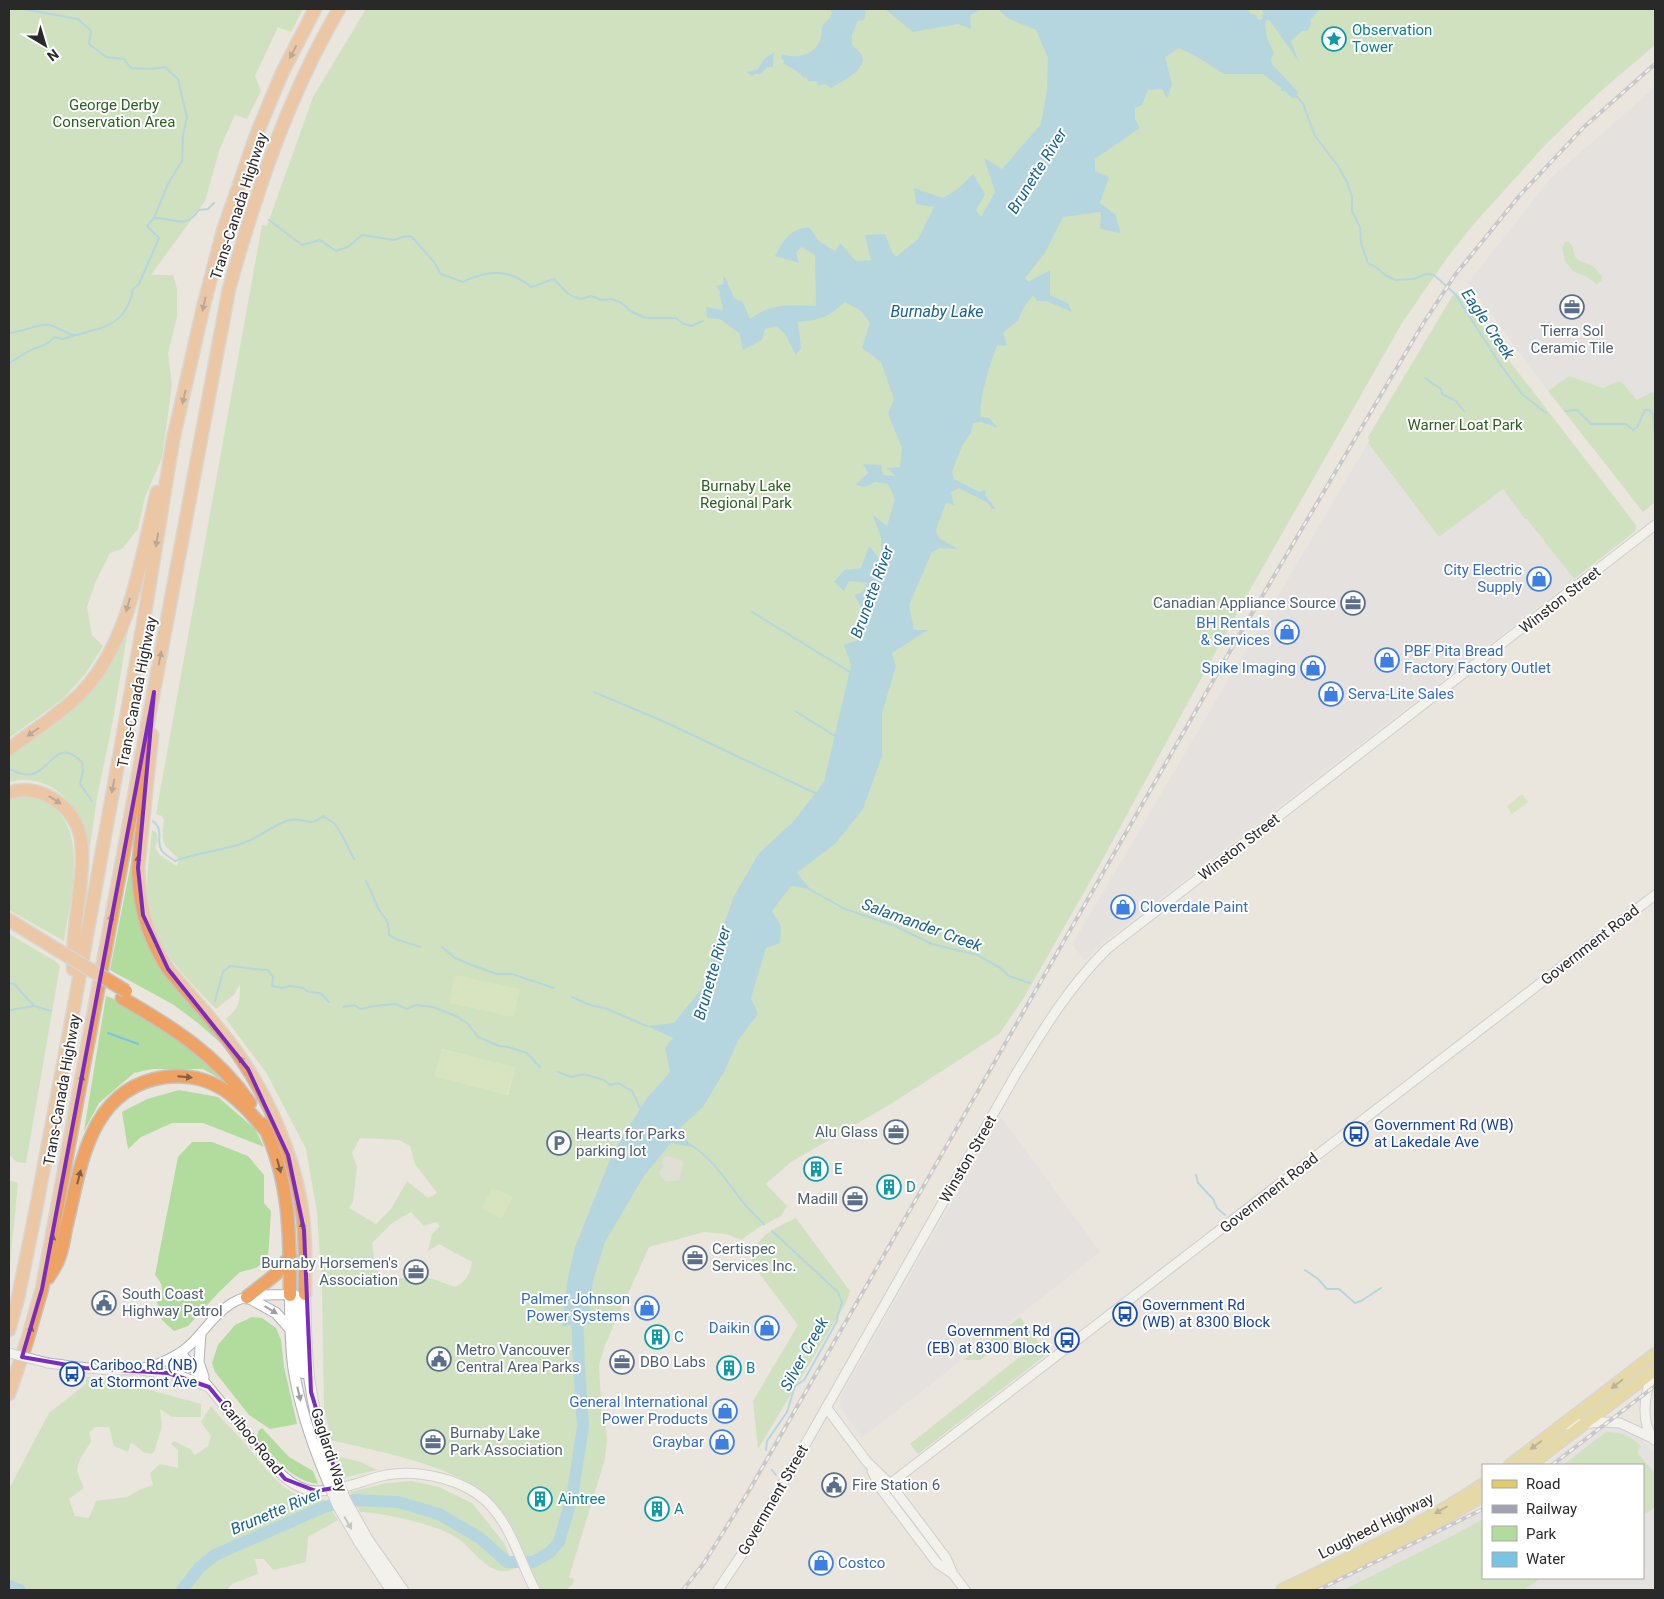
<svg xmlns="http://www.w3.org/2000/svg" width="1664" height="1599" font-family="Roboto,sans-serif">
<rect width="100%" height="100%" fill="#eae5dd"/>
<path fill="#dfdce3" d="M1655,87V395L1652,393L1637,400L1569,376L1548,391L1468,283L1550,179Z
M1368,443L1439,537L1503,488L1574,579L1105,941L1085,960L1072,945Z
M1001,1117L1100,1252L862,1438L840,1407L841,1396Z
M1599,1427H1618L1627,1430L1641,1439L1655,1453V1590H1317L1434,1533L1483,1506V1578H1643V1465H1545L1591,1432Z"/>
<path fill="#b2db9e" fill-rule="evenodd" d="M9,9H303L291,32L278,27L255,76L261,91L247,119L235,115L220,148L205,201L151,275H173L177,289V317L168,353L172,385L162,458L145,497L138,529L122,549L110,553L96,581L87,607L92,635L103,646L86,673L63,699L9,738Z
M366,9H1655V45L1601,91L1546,144L1472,226L1447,258L1402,323L1238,611L1100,864L1025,996L999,1034L894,1102L791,1162L766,1184L787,1206L781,1216L758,1228L741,1240L726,1234L704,1232L649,1247L605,1345L599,1365L602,1418H605L607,1439L605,1459L569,1577L574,1579L573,1584L566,1590H541C526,1562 519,1531 498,1506C465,1466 379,1452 331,1440L324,1407L322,1290L317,1212L306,1149L267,1074L226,1019C240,1006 240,1003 240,984L234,995L216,1009C185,976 151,947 147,898C146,876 150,852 152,830L157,833L158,840L155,848L160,855L176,866L180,860C162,843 161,845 164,820L162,816L156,814L262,225L267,226L313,97ZM442,1049L515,1068L508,1095L435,1076ZM360,1138L399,1140L410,1146L415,1164L437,1193L428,1198L407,1181L391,1209L376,1224L349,1208L353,1202L357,1167L352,1153ZM411,1212L424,1226L436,1222L440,1226L432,1234L428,1251L439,1244L472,1262C470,1274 466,1282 455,1287L424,1276L381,1280L375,1264L372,1243L391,1224Z
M1568,241L1573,247C1573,262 1582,261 1593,266C1596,269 1599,273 1602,276V280L1597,284L1587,277L1573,271L1565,261L1562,248L1565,242Z
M1457,293L1636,525V529L1634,532L1574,579L1527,519H1525L1503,489L1439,537L1368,443L1369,441L1368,437L1453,295Z
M1569,376L1603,388L1621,381L1637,400L1652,392L1655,395V502L1643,512L1548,391Z
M130,618L113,720L97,798L88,860C88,816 58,770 9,782V753L75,703Z
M29,796C95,811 71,893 64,941L9,910V798Z
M132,858L133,890L140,924L160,965L233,1054L198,1023L174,1005L110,970Z
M9,934L55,961L60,966L26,1163L17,1162L9,1155Z
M106,996C145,1009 191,1050 224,1075L233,1086L203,1069H152L134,1073L99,1103L84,1131Z
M179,1090L218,1097L255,1129L264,1147L203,1123H172L141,1137L128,1149L122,1112L147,1099Z
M192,1142H212L248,1156L264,1175V1203L271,1211L268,1259L256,1268L240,1272L218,1293L188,1326L174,1331L162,1320L161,1311L157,1303C164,1292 164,1285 155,1275L178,1157Z
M9,1180L18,1183L9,1275Z
M796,1218L850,1291L846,1303L758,1449L753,1401L798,1325L759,1273L751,1259C756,1235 776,1228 796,1218Z
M252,1317L262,1318L276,1328L281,1340L284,1367L297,1424L270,1429L249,1415L215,1372L212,1363L218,1345L235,1325Z
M1020,1317L1047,1354L918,1454L910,1444L1031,1348L1018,1331L980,1360H963Z
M86,1377L106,1378L201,1404V1417H172L160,1409L162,1426L154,1452L151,1454L143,1452L131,1442L128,1452L114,1446L109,1427H95L89,1433L91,1442C86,1450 75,1463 78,1473C79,1478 82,1482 84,1488L69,1499L75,1516L89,1518L96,1501L127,1497L139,1490L153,1485L150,1473L160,1464L178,1468V1450L171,1444L174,1441L190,1449L195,1455L208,1446L211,1436L201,1422L211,1406C219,1417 228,1425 237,1435C256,1454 272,1483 297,1495C305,1499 315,1499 324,1499L338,1520L308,1537L306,1562L273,1570L264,1559H255L258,1574L232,1584L227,1590H9V1489L49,1413L86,1384Z
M262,1428L289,1457L313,1471L318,1484C290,1480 275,1457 257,1437L258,1431Z
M1606,1432C1622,1432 1630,1436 1641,1446L1637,1452L1655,1474V1507L1643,1516V1465H1563Z
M336,1456L361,1462L377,1470L343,1478Z
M411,1481L439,1487L472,1503L504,1543L515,1568L514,1569C488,1580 474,1547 454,1536C436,1525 382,1512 360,1512L350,1492L387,1483Z
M1483,1519V1578H1542L1523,1590H1343L1450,1537Z"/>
<path fill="#c2e29b" d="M1522,794L1528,802L1512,814L1507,806Z
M455,975L520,989L514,1017L449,1003Z
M442,1049L515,1068L507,1095L435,1076Z
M492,1188L513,1197L502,1218L481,1209Z"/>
<path fill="#d7d4cf" d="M666,1156L680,1159L683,1163L680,1180L666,1182L660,1175V1171L663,1167L662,1163L663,1160Z"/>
<path fill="#79c4e2" d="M829,9H865L866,12L864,20L858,21L852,35V44C854,48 861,52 862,56C868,69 840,83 831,88L825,84L819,86L816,81H808L806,77L804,78L798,72L783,63L784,61L781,58L782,54C796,60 818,54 821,37C822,33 821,29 823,25C827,20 831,19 832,12Z
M885,9H982L970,15L971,29L958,24L913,32Z
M998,9H1247L1251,14H1255L1259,20L1263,18L1261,14L1264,15L1262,9H1320L1310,20L1311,25L1307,31H1302L1291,41L1299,62L1270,21L1267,20L1265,23L1267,38L1274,53L1271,58L1272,64L1298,92L1297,98H1292L1285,91H1281V88L1263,74H1224L1199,58L1179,48L1165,57L1172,84L1167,99L1162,89L1148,90L1142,105L1135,108V119L1140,128L1095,159V171L1109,177L1100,203L1115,214L1121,233L1100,229L1101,212L1063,217L1045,253L1025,278L1028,282L1050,270V295L1068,303L1072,312L1046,301H1037L1033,295L1023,309L1018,320L1003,333L1007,345L997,346C988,370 981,392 980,417L989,418L998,428L981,422L973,423L971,433L962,446L952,472L954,479L979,492L985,490L986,496L996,509H992L988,503L959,488L951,492L954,505L946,503L936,530L939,538L958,549L940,548L932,552L909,605L914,630H928L892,653L896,666L882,713V756L863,809L835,844L797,873L810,889L791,886L772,911L781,926L780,943L766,948L751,998L758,1014L739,1039L724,1072L703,1107L680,1128L691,1147L671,1143L644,1176L605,1242L593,1281L590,1311L592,1324L562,1326L568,1277L575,1247L613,1152L647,1098L670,1072L665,1048L673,1038L647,1026L674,1023L704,986L714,952L734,896L759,853L792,823L824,782L851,665L844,645L861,639L868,619L854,595L863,592L867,583L849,581L844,591L834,582L844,570L861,568L869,546L881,560V537L872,514L887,526L895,499L888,484L875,482L865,487L855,485L868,473L863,464L881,465L883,475L896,476L887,468L900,467L902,448L888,414L894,399L881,362L862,348L870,323L861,311L845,302C825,319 824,319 798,322L801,348L796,355L785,334L776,326L765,329L762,340L743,350L739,333L720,319L707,318L706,307L723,310C723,303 719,299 720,292L716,286L724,284L723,276L726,279L734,298L743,302L750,319C773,302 790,305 816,306L815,255L802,247L796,252L799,263L775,256C785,239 788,230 809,227L819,241L835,251L840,243L856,261L871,260L865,235L885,234L892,252L896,257L918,239L934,207L916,204L914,188L943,198L959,188L973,174L985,194L976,210L981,217L995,192L984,158L1002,169L1041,124L1047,90L1048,58L1036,30L1007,18Z
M774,52L773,67H768L763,71L762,74H755L752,76L746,72L758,69L764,59Z"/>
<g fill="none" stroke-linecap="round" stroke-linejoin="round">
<path stroke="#79c4e2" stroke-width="2" d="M23,9L78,19L91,31L89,44L106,57L124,59L131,68L151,69L165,67L178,79L187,118L183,134L182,161L168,184L154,218
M1296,95L1303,104L1315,136L1338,166L1347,182L1352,196V211L1360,227L1361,243L1368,263L1377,268L1385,275L1395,280L1414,279L1426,274L1434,275L1455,294L1502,367L1522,394L1546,413
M269,220L302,245L320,240L336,251L348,247L362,235L394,240L406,236L412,237L434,262L441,274L463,282C487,270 510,268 531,287C540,285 546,281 554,279L567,293L574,297L581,299L591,296L602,300L611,299L620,302L632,312L646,318H676L684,324L691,326L703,321
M9,333C21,332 31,327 42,325C56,323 63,334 75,335C80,335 86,332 90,331C114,326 129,315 133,289L139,284L159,238L147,226L154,218C174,217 184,231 199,210L208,209L214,203
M9,363L29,351L46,344L55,337L63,339L75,335
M1425,378L1441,389L1442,394L1456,401L1464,411
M1565,411L1577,410L1591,424H1626L1633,430L1637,427L1645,410H1649L1653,414L1655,439
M752,612L850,672
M594,692L667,723L817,794
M795,711L835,736
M9,769C16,772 24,776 32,774C53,769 55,737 82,762L83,771L80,784L92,801
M153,821C165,831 155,841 162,851C165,855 171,858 175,861C198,852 223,851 246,842C262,836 274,824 290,820C303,817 310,828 323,816L334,823L342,835L354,859
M366,881C371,890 374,899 378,908C385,921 389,917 389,935C398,942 409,942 420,947
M809,889L845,909L895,926L932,944L977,955L999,967L1009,976L1030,983
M442,947L455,958L472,965L497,974H512L554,988
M9,983L14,984L34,1006L51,1011
M572,997L590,1005L605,1008L647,1026
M215,1001L223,972L230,966C244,967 254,970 268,970L273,977L272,986L282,988L290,986L303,988L309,992L320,993L329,1002
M343,1007L354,1005L361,1009L374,1006L395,1004L407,1009L416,1005L433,1007L456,1016L468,1024L478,1037L499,1046L508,1047L527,1053L540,1067
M9,1011C15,1008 25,1008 33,1006
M108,1033L138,1044
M558,1072L571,1077L584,1074L604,1080L610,1085L618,1083L632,1091L641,1110
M689,1144C714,1158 729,1186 747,1207C752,1213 758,1218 764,1224
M1196,1175L1198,1183L1213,1199L1217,1208L1225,1215
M1305,1270L1318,1279L1327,1289H1339L1355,1303L1361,1301L1381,1288
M766,1450L767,1441L787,1412L795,1386L804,1380L807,1375L837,1321L838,1314L842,1303L838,1292L772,1231
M772,1470L776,1475"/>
<path stroke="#79c4e2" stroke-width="12" d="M9,1586L20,1590
M182,1590L199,1568L215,1555L324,1507L354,1500L398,1502L439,1514L480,1538L507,1562H533L549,1553L559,1542L572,1497L583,1427L579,1365L577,1309"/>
<g stroke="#b0b2bc" stroke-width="11">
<path id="tertiary" d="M201,1333L199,1362L204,1377
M181,1353L274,1467C285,1479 298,1490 315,1491C339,1492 363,1480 386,1475C418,1469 465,1479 489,1504C512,1528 520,1561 535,1590
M48,1363C83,1367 124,1376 158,1364C170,1359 182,1353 191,1344C206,1329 218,1309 238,1300C255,1293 277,1295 295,1295
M142,1370L181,1376L206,1386
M1653,1371C1645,1393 1639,1420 1654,1440
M826,1407L867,1462L890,1484L910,1510L946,1558L953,1574L965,1590
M1563,1425L1604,1422L1620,1423L1652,1438
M872,1471L882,1490L937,1563L953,1574
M882,1490L1655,895
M718,1590L748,1545L1016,1074C1045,1027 1068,988 1107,949L1655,525"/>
</g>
<g stroke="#b0b2bc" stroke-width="12">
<path id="secondary" d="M305,1294C306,1321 306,1349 309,1376C313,1408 321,1440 333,1470
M290,1295C290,1321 290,1346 294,1372C300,1407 311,1440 324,1472
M290,1295L296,1299L298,1304L299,1346L303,1373
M247,1297L276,1313L290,1329
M368,1540L403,1590
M359,1542L391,1590"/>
</g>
<g stroke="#c3c3c3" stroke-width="14">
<path id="primary" d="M1510,1465L1655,1354
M1530,1465L1655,1370
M1282,1590C1350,1557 1420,1527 1483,1484
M1303,1590L1410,1538L1483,1496"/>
</g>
<g stroke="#c3c3c3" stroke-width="15">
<path id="motorway" d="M152,735L138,868C139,907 147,936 168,969C192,998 219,1026 240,1057C269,1100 292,1152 301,1203C306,1233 305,1264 305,1294
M9,749C33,731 59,715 81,693C130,643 141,558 157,492
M9,793C22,788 37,790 50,797C63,804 74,816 79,831C83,842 82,854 82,865C80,900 72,934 73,969
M9,920L56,949
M122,998C172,1027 216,1054 250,1103
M263,1124C290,1180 290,1234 290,1295
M48,1278C52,1271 57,1265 59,1258C63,1248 64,1238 66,1228C81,1167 88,1088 165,1077C214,1071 238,1098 267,1132
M247,1297L276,1274L290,1256
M9,1330L18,1298L35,1214L71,1023L143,625L173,440L204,304L223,231L257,133L282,73L315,9
M9,1394L27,1341L42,1289L229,289C256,192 288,96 339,9"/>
</g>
<use href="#tertiary" stroke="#fff" stroke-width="9"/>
<use href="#secondary" stroke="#fff" stroke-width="10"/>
<use href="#primary" stroke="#e2c969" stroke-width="11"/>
<use href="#motorway" stroke="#eea364" stroke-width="12"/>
<g stroke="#a0a2b2" stroke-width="4">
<path id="rail" d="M1552,1465L1655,1386
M683,1590L704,1563L750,1489L1241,632L1421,327L1455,275L1520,195L1584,127L1655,64
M1318,1590L1483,1509"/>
</g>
<use href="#rail" stroke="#fff" stroke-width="2" stroke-dasharray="5.5" stroke-linecap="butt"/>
<g stroke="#b0b2bc" stroke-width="11" stroke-linecap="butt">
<path id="tertiary-bridge" d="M9,1353L48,1363"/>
</g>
<g stroke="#b0b2bc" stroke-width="12" stroke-linecap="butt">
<path id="secondary-bridge" d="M333,1470L346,1501L368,1540
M324,1472L338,1506L359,1542"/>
</g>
<g stroke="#c3c3c3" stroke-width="15" stroke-linecap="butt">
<path id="motorway-bridge" d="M56,949L126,991"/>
</g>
<use href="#tertiary-bridge" stroke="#fff" stroke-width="9"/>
<use href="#secondary-bridge" stroke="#fff" stroke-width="10"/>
<use href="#motorway-bridge" stroke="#eea364" stroke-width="12"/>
</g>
<defs><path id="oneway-solid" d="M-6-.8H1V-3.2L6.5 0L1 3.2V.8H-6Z" transform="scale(1.25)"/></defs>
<g fill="#826044">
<use href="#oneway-solid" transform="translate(293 52) rotate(117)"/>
<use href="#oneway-solid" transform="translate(204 304) rotate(103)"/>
<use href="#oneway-solid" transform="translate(184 397) rotate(103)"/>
<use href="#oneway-solid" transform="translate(157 540) rotate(99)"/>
<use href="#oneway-solid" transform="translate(128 605) rotate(106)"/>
<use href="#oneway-solid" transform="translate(160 658) rotate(-79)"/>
<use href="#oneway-solid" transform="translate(33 732) rotate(145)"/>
<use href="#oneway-solid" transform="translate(113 786) rotate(101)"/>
<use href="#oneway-solid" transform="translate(55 800) rotate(33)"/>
<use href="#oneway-solid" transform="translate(138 862) rotate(-87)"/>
<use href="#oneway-solid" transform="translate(110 921) rotate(-80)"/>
<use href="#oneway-solid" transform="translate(243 1062) rotate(-124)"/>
<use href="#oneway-solid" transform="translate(185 1077) rotate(5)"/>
<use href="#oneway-solid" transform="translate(81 1081) rotate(-80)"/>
<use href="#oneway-solid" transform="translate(279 1166) rotate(75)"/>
<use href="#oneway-solid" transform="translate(79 1177) rotate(-76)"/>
<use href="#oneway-solid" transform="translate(303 1228) rotate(-95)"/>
<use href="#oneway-solid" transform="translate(52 1241) rotate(-79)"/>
<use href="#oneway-solid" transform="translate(30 1332) rotate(-74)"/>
</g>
<g fill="#9f9f9f">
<use href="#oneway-solid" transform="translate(271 1310) rotate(31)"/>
<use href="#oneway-solid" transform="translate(299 1394) rotate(77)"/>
<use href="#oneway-solid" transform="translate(348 1523) rotate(60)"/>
</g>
<g fill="#867949">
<use href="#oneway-solid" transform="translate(1617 1384) rotate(142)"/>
<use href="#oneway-solid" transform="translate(1536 1445) rotate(143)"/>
<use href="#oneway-solid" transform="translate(1441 1510) rotate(150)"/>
</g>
<path d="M0 0H1664V1599H0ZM154,692L138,868L143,915L168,969L248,1069L288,1155L304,1230L311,1392L340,1487L316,1491L285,1479L209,1387L168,1373L85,1368L22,1357L42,1289Z" fill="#eae5dd" fill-opacity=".55" fill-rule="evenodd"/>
<path fill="none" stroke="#7b2cbf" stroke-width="4" stroke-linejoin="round" d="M154,692L138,868L143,915L168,969L248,1069L288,1155L304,1230L311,1392L340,1487L316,1491L285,1479L209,1387L168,1373L85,1368L22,1357L42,1289Z"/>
<defs>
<g id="sight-ring" transform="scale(1.25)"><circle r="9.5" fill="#fff" stroke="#0f9aa8" stroke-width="1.5"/><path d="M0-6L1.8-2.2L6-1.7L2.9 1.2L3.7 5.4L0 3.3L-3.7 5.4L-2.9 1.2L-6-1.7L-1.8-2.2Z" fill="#0f9aa8"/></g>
<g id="office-ring" transform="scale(1.25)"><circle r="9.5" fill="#fff" stroke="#5c6f8a" stroke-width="1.5"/><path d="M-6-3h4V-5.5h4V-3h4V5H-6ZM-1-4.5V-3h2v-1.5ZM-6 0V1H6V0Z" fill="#5c6f8a"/></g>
<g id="shop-ring" transform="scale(1.25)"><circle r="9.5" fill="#fff" stroke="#3f7fe0" stroke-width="1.5"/><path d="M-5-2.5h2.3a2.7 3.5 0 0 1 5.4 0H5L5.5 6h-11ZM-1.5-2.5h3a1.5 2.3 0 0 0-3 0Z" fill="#3f7fe0"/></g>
<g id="bus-ring" transform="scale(1.25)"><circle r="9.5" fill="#fff" stroke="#1a4fb4" stroke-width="1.5"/><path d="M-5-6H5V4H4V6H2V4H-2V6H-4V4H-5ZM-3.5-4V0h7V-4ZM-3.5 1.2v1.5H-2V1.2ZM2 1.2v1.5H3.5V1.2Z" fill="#1a4fb4"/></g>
<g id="parking-ring" transform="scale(1.25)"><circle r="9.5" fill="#fff" stroke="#5c6f8a" stroke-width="1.5"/><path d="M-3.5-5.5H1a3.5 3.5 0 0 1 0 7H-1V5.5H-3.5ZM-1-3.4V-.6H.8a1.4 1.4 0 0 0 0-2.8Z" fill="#5c6f8a"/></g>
<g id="building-ring" transform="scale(1.25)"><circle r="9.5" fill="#fff" stroke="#0f9aa8" stroke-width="1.5"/><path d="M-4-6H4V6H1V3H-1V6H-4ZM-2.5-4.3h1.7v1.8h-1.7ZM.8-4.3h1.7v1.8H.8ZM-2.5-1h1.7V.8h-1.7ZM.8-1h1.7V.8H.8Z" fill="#0f9aa8"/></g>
<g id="civic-ring" transform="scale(1.25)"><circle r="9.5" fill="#fff" stroke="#5c6f8a" stroke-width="1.5"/><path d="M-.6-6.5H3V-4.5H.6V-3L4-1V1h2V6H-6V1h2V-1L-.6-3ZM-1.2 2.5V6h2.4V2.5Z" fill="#5c6f8a"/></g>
</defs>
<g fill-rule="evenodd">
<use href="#sight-ring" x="1334" y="39"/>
<use href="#office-ring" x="1572" y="307"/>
<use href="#shop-ring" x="1539" y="579"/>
<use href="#office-ring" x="1353" y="603"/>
<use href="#shop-ring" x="1287" y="632"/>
<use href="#shop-ring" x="1387" y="660"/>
<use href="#shop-ring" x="1313" y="668"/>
<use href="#shop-ring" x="1331" y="694"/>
<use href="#shop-ring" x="1123" y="907"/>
<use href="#office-ring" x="896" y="1132"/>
<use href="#bus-ring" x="1356" y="1134"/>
<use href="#parking-ring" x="559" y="1143"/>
<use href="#building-ring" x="816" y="1169"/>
<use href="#building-ring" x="889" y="1187"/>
<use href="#office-ring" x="855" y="1199"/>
<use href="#office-ring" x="695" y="1258"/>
<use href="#office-ring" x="416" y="1272"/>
<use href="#civic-ring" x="104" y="1303"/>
<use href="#shop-ring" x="647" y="1308"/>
<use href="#bus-ring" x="1125" y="1314"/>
<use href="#shop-ring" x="767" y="1328"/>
<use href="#building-ring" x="657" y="1337"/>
<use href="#bus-ring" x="1067" y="1340"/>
<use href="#civic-ring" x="439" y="1359"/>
<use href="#office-ring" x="622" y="1362"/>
<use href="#building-ring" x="729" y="1368"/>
<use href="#bus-ring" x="72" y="1374"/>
<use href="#shop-ring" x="725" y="1411"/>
<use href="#office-ring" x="433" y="1442"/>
<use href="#shop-ring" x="722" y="1442"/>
<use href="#civic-ring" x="834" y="1485"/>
<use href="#building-ring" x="540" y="1499"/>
<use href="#building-ring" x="657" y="1509"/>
<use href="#shop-ring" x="821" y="1563"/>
</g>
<g text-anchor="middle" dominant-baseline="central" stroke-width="4" stroke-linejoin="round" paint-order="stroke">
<g font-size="15" fill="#0d838f" stroke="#fff" text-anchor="start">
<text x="1352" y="30">Observation<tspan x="1352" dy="17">Tower</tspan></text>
<text x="834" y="1169">E</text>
<text x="906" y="1187">D</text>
<text x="674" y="1337">C</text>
<text x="746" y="1368">B</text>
<text x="558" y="1499">Aintree</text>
<text x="674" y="1509">A</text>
</g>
<g font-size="15" fill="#2c5f21" stroke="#fff">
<text x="114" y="105">George Derby<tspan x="114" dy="17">Conservation Area</tspan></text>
<text x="1465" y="425">Warner Loat Park</text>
<text x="746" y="486">Burnaby Lake<tspan x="746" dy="17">Regional Park</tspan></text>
</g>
<g font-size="15" fill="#292929" stroke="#fff">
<text transform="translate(239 206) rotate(-72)">Trans-Canada Highway</text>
<text transform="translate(1560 600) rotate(-38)">Winston Street</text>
<text transform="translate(137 692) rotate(-79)">Trans-Canada Highway</text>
<text transform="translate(1239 847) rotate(-38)">Winston Street</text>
<text transform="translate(1590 945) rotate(-38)">Government Road</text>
<text transform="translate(62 1090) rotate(-80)">Trans-Canada Highway</text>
<text transform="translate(968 1159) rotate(-60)">Winston Street</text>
<text transform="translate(1269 1193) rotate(-38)">Government Road</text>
<text transform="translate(251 1437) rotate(51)">Cariboo Road</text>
<text transform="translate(329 1450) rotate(72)">Gaglardi Way</text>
<text transform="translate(773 1500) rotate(-60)">Government Street</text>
<text transform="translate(1376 1526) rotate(-27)">Lougheed Highway</text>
</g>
<g font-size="15" fill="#4e5e75" stroke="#fff" text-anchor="start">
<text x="1572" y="331" text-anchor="middle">Tierra Sol<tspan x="1572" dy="17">Ceramic Tile</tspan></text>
<text x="1336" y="603" text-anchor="end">Canadian Appliance Source</text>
<text x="878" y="1132" text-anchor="end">Alu Glass</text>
<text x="576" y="1134">Hearts for Parks<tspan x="576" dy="17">parking lot</tspan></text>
<text x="838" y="1199" text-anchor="end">Madill</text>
<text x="712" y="1249">Certispec<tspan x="712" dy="17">Services Inc.</tspan></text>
<text x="398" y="1263" text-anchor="end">Burnaby Horsemen's<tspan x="398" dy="17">Association</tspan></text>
<text x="122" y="1294">South Coast<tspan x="122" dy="17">Highway Patrol</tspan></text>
<text x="456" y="1350">Metro Vancouver<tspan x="456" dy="17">Central Area Parks</tspan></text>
<text x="640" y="1362">DBO Labs</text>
<text x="450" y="1433">Burnaby Lake<tspan x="450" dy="17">Park Association</tspan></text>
<text x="852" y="1485">Fire Station 6</text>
</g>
<g font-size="15" fill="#366cbe" stroke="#fff" text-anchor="end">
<text x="1522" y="570">City Electric<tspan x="1522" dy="17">Supply</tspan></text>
<text x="1270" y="623">BH Rentals<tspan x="1270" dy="17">&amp; Services</tspan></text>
<text x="1404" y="651" text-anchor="start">PBF Pita Bread<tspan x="1404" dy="17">Factory Factory Outlet</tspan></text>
<text x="1296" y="668">Spike Imaging</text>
<text x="1348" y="694" text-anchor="start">Serva-Lite Sales</text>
<text x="1140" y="907" text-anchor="start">Cloverdale Paint</text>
<text x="630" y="1299">Palmer Johnson<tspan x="630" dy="17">Power Systems</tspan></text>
<text x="750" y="1328">Daikin</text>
<text x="708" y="1402">General International<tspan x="708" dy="17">Power Products</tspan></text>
<text x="704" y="1442">Graybar</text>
<text x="838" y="1563" text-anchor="start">Costco</text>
</g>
<g font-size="15" fill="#164399" stroke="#fff" text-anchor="start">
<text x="1374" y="1125">Government Rd (WB)<tspan x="1374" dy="17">at Lakedale Ave</tspan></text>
<text x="1142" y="1305">Government Rd<tspan x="1142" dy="17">(WB) at 8300 Block</tspan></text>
<text x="1050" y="1331" text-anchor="end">Government Rd<tspan x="1050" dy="17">(EB) at 8300 Block</tspan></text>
<text x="90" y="1365">Cariboo Rd (NB)<tspan x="90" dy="17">at Stormont Ave</tspan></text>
</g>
<g font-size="16" font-style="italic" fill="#1a628c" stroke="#fff">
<text transform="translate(1037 171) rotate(-58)">Brunette River</text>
<text x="937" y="311">Burnaby Lake</text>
<text transform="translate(1488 324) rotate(56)">Eagle Creek</text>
<text transform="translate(872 592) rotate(-70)">Brunette River</text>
<text transform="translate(922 925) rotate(20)">Salamander Creek</text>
<text transform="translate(712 973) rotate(-74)">Brunette River</text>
<text transform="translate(804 1354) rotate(-61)">Silver Creek</text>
<text transform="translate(276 1511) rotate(-23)">Brunette River</text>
</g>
</g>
<rect width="1664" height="1599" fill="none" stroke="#292929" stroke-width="20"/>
<rect x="1482" y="1464" width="162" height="115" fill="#ffffff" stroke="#a9a9a9"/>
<rect x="1492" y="1480" width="25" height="8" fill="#e2c969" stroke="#a9a9a9"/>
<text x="1526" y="1489" font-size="15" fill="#292929">Road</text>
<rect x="1492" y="1505" width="25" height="8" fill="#a0a2b2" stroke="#a9a9a9"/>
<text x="1526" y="1514" font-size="15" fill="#292929">Railway</text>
<rect x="1492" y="1526" width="25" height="15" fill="#b2db9e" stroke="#a9a9a9"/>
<text x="1526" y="1539" font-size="15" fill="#292929">Park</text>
<rect x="1492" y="1552" width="25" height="15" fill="#79c4e2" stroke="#a9a9a9"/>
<text x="1526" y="1564" font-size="15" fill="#292929">Water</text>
<g transform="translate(45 45) rotate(142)" stroke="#ffffff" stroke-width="4" paint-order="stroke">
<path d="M0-4L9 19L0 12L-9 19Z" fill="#292929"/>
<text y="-8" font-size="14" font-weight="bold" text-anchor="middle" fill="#292929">N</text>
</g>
</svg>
